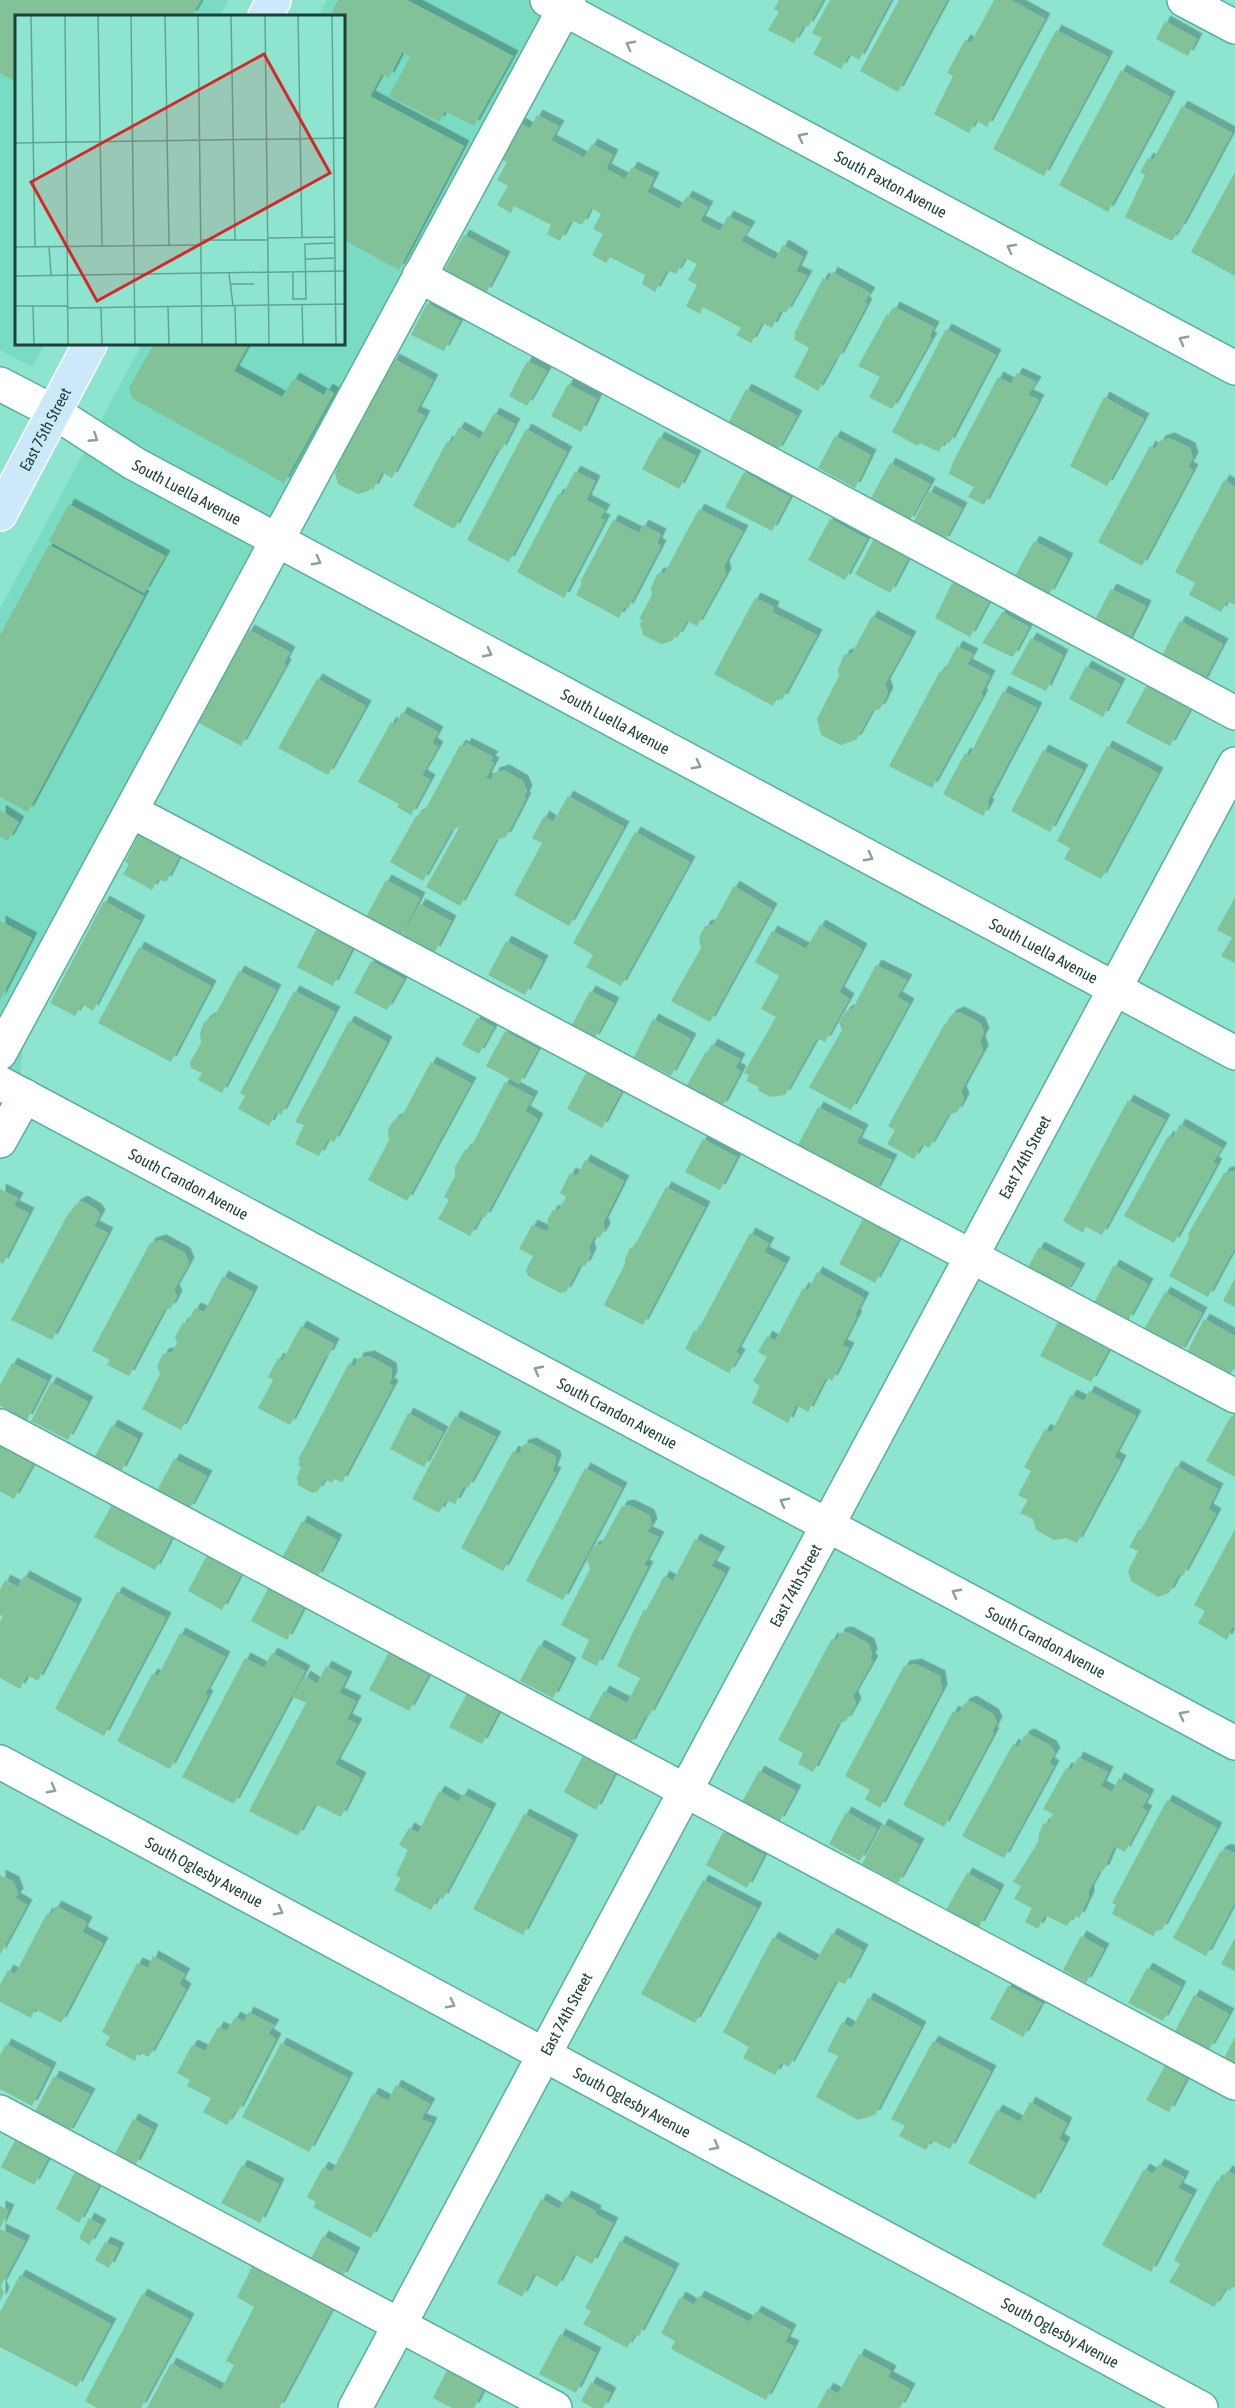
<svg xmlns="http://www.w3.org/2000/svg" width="1235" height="2408" font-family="'Asap Condensed',sans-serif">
<defs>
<filter id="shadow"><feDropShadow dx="5.5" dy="-5.5" stdDeviation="0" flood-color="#0004"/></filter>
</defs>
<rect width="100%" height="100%" fill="#8ee5cf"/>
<path fill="#7adbc3" d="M0,0H228L220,16H16V344H45L32,367L0,350Z
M327,0H563L25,1026L15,1134L0,1162V609L142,344H344V16H318Z"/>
<path fill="#81c299" filter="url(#shadow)" d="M0,0H201L192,16H16V82L0,73Z
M338,0H407L513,56L474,126L445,111L439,122L389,96L410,57L402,52L389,78L382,74L370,96L464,146L399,270L344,240V16H330Z
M779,0H823L808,27L804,25L794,43L768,30L779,12L774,9Z
M830,0H891L859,60L849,54L841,69L813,54L822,38L812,33Z
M899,0H947L898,92L860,71Z
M994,0H1011L1045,19L987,127L976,120L969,133L934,114L953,76L947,73L965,40L971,43Z
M1165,21L1197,39L1188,56L1156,39Z
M1056,30L1108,57L1044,176L993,149Z
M1121,70L1170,97L1108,212L1059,185Z
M1182,106L1232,133L1180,230L1179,229L1172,241L1125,217L1145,175L1140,172L1148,158L1153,160Z
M537,115L559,126L551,140L584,158L592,144L613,155L606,169L625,179L632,167L654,178L647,192L679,209L687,196L708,207L700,221L720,231L728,216L750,227L741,241L775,260L783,245L803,257L796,271L807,276L786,313L781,310L772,328L762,323L751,343L736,335L741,328L703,307L700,314L686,306L697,285L688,280L697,264L685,258L676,274L667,270L655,292L642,284L645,275L610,257L606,263L592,255L603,234L593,229L601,214L591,208L582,225L571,220L560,241L547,234L551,225L514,206L511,213L497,205L508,186L497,180L507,162L500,159L520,123L530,129Z
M1235,172V276L1191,252Z
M464,235L505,257L486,293L444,271Z
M832,272L870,293L864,302L867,304L838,359L836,358L818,391L794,377L809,348L794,339L796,335L794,334L823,278L828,281Z
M427,303L460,321L444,351L411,335Z
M894,307L934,327L929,337L932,338L892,409L869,397L880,377L858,366L887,314L890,316Z
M946,329L996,355L949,444L945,441L939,452L920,443L918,446L892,432Z
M154,344H249L234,371L282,397L294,378L324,395L327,389L334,393L284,483L132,398L129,388Z
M394,359L433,380L416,412L425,416L392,478L382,472L373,490L370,488L369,491L358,494L338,484L335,473L337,469L335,468Z
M527,361L547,371L527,406L509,396Z
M1017,373L1036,382L1028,395L1039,400L984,505L968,497L974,487L949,474L953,462L998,377L1011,384Z
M568,384L597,399L581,432L551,416Z
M746,389L797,416L777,452L727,426Z
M1104,397L1144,419L1107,486L1070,466Z
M494,413L515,424L501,451L498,449L454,529L413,506L447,441L451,443L459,427L480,439Z
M526,429L567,452L509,562L467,540Z
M835,436L871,455L855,488L818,468Z
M659,437L696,456L679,489L642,469Z
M1169,438L1190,448L1193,458L1188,467L1193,470L1142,566L1098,542L1150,446L1155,449L1160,441Z
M890,463L930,484L909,522L870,500Z
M575,471L595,481L586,500L605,510L600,518L605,520L564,598L517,572L558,494L562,496Z
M744,472L790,497L772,531L725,507Z
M1224,480L1235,487V605L1227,601L1221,612L1189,595L1195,583L1175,572Z
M929,491L962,508L944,542L912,525Z
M69,504L165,556L144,593L49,541Z
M699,509L743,531L724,566L726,574L697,626L687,621L677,638L675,636L672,641L661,644L643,635L640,624L642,620L639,619L652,595L651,588L657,574L665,572Z
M830,519L867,539L845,580L808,560Z
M613,520L639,533L643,525L661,534L657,543L661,546L628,609L624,607L619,618L576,595L582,583L580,582Z
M874,539L909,557L890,593L855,574Z
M1034,541L1068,559L1049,595L1014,578Z
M49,545L144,596L28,812L0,797V635Z
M952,583L989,601L970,637L935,618Z
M1111,589L1146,606L1127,644L1092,625Z
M755,598L774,607L772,612L817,635L782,700L778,697L773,706L714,674Z
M1002,612L1029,627L1013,657L982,643Z
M872,616L911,637L885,684L888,693L880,709L872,711L856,740L841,745L821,735L817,719L839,676L838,669L844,655L852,653Z
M1180,621L1223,644L1202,684L1159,661Z
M249,630L290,652L284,663L286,665L241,746L197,722L241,641L242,642Z
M1031,638L1063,655L1046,691L1011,674Z
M957,646L973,654L967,664L990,676L981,694L983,695L932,788L889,766L940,671L943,673Z
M1086,666L1120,684L1103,717L1069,699Z
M317,679L366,706L328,775L278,748Z
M1146,686L1190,709L1170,746L1126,723Z
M1003,691L1037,708L987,803L989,805L983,816L943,794L965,753L969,756Z
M402,712L438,732L432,743L438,747L422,775L430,780L411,815L397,807L399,804L358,782L391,722L395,725Z
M466,743L493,757L490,761L494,763L486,778L491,780L494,773L504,770L523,781L527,791L524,797L526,798L506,837L496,840L460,906L426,887L460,826L451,831L423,881L390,862L416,816L425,810L460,745L464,747Z
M1107,746L1158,773L1101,879L1064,859L1070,848L1057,841Z
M1043,750L1083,770L1050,832L1011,811Z
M568,796L624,827L569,926L514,895L542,843L532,838L544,816L553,822Z
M0,810L19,822L8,841L0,836Z
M140,832L181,853L166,882L158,879L152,890L123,874L129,864L125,862Z
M635,832L690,862L621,986L586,967L593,955L573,943Z
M386,880L420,898L400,938L365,919Z
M734,886L772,909L710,1022L671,1001L701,948L699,938L705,926L713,924Z
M1235,897V963L1221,956L1232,938L1217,930Z
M104,901L140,921L93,1011L82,1004L75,1016L50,1003Z
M420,904L451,921L435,952L402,935Z
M0,921L32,938L0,1000Z
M820,925L862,949L839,992L849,999L825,1042L817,1038L785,1095L770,1097L758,1090L759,1087L746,1081L749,1075L744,1073L776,1017L761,1009L779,976L755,962L772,931L806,949Z
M316,930L352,949L333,986L297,967Z
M506,941L543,961L525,995L488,975Z
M139,947L211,986L171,1062L98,1023Z
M371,961L404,979L387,1010L354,993Z
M876,965L907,980L897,997L909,1004L851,1110L809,1087L842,1030L839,1023L845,1012L853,1008Z
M239,971L276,990L222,1093L198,1080L202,1073L191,1068L190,1062L201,1043L200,1033L204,1022L215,1015Z
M294,991L335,1012L281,1115L276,1112L269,1126L238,1109L245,1096L240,1093Z
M590,991L614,1003L594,1040L571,1027Z
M959,1012L980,1023L984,1033L980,1041L983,1051L961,1091L964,1099L957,1112L948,1115L929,1148L922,1144L914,1159L887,1144L895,1130L888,1126L945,1023L946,1024L951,1015Z
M477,1018L494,1027L479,1054L462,1045Z
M653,1019L691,1039L671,1076L634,1057Z
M349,1021L387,1042L334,1142L328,1139L319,1156L295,1144L304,1125L295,1122Z
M505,1031L538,1049L519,1084L486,1066Z
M712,1044L740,1059L735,1068L741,1071L722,1107L686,1087L706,1051L708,1052Z
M431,1062L471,1083L407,1201L368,1180L389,1140L388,1129L393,1121L402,1116Z
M586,1073L621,1092L602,1128L567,1109Z
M505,1082L533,1097L525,1111L538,1119L485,1218L481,1216L470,1236L438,1219L449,1200L444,1197L455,1176V1167L465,1150L471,1147Z
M1128,1100L1165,1120L1102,1235L1086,1227L1083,1233L1063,1221Z
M818,1107L863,1130L854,1148L857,1143L892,1160L875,1192L843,1170L798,1145Z
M1180,1124L1222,1148L1213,1162L1217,1164L1174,1243L1124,1216L1168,1136L1172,1139Z
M703,1139L737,1157L720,1190L685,1172Z
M585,1160L624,1181L603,1223L605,1229L600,1237H594L589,1247L591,1254L585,1266L579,1267L566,1292L560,1293L528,1276L526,1270L533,1256L519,1249L532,1225L547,1232L549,1229L547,1221L552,1211L559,1209L566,1197L560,1193L570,1173L577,1176Z
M1233,1171L1235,1172V1247L1208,1297L1169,1276L1189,1239L1188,1234L1224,1173Z
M666,1187L705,1207L643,1325L604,1305L625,1264V1259L630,1248L634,1247Z
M0,1189L18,1198L14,1206L29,1213L3,1264L0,1262Z
M82,1201L96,1209L100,1215L94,1226L108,1233L52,1340L11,1320L69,1212L70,1213L75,1205Z
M865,1215L901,1235L875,1283L839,1264Z
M750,1233L769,1243L764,1252L785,1263L736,1352L740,1355L729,1373L685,1349L694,1331L697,1332Z
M161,1240L185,1253L189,1263L174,1290L177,1296L171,1308L164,1310L129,1376L107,1365L110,1360L92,1351L150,1243Z
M1039,1247L1080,1269L1066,1293L1026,1271Z
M1114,1265L1148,1284L1128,1321L1094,1303Z
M817,1272L864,1298L855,1315L857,1316L842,1345L849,1348L832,1381L826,1377L808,1412L796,1405L788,1423L752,1403L760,1386L753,1381L767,1357L758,1352L767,1336L775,1341L803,1288L808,1290Z
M223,1276L253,1292L181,1430L142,1409L160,1374L157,1366L163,1354L172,1352L177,1343L175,1337L182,1324L188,1321L195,1308L204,1312Z
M1235,1278V1307L1223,1301Z
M1165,1292L1202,1313L1180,1353L1142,1333Z
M1204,1319L1235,1336V1367L1230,1375L1187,1352Z
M1058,1322L1109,1349L1091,1382L1040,1356Z
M301,1326L334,1344L328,1356L326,1355L290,1425L258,1408L273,1380L268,1377L278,1358L282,1361Z
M369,1356L391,1368L392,1377L389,1383L393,1386L342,1482L334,1479L332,1483L325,1479L318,1491L312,1493L298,1485L297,1477L301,1467L298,1465L300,1461L298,1460L349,1363L355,1367L358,1358Z
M12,1363L47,1381L27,1420L0,1406V1385Z
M51,1382L88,1402L68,1440L31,1421Z
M1089,1391L1136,1416L1114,1457L1121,1461L1077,1543L1066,1538L1054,1540L1036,1530L1033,1519L1020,1513L1028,1500L1018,1495L1031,1471L1024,1467L1045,1429L1051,1433L1071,1395L1084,1401Z
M408,1413L443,1432L424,1467L390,1449Z
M455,1416L496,1437L468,1488L464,1486L455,1504L446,1500L439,1513L412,1499Z
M1231,1416L1235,1418V1477L1206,1461Z
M112,1425L138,1439L121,1472L94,1458Z
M531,1443L555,1456L556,1461L552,1471L556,1473L503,1571L461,1548L513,1451L519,1454L523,1445Z
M0,1446L34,1462L14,1499L0,1491Z
M174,1459L207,1476L189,1510L156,1492Z
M1176,1466L1218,1489L1208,1509L1216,1514L1183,1576L1179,1574L1169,1593L1158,1597L1131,1581L1128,1571L1138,1551L1129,1547L1139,1529L1141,1530Z
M585,1468L622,1488L563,1600L526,1581Z
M113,1503L173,1535L155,1570L94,1537Z
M629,1505L649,1515L652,1524L647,1532L659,1537L644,1565L648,1567L597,1666L581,1658L589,1640L561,1625L590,1569L587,1559L593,1547L601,1544L622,1506Z
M302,1521L337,1540L317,1578L281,1560Z
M1235,1529V1628L1232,1627L1227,1640L1198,1623L1205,1611L1194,1605Z
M695,1539L720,1552L711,1566L725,1573L649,1716L646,1715L630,1745L587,1722L604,1691L627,1703L640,1678L617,1666L644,1609L646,1611L664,1576L673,1581Z
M207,1555L242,1572L222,1610L188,1591Z
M24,1576L77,1604L38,1681L27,1675L20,1689L0,1678V1622L3,1616L0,1615V1590L5,1580L18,1587Z
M270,1585L306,1603L287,1640L251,1621Z
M117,1592L166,1618L104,1736L55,1709Z
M847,1632L869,1644L872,1654L870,1659L873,1661L853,1696L856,1704L846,1721L838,1724L813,1772L798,1764L803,1753L778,1740L832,1638L837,1641L840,1633Z
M180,1633L225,1657L205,1694L208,1696L170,1769L117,1741L152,1674L158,1676Z
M539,1645L571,1663L553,1698L520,1681Z
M389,1652L429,1674L409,1711L369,1690Z
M272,1653L305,1671L234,1804L182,1777L245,1658L264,1668Z
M916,1664L940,1676L942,1690L880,1808L865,1799L870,1790L845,1776L904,1666Z
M326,1666L347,1677L339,1693L356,1701L347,1719L357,1724L335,1764L361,1778L341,1817L315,1804L298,1836L249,1811L306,1703L293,1697L305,1676L317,1684Z
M468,1692L500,1709L482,1744L449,1727Z
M971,1701L993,1714L997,1722L992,1732L994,1733L944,1827L903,1805L953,1711L958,1714L964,1704Z
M1029,1734L1051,1746L1055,1753L1049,1763L1054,1766L1004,1858L962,1836L1013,1744L1018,1747L1024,1736Z
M585,1752L617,1769L596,1810L564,1792Z
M1078,1757L1108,1772L1101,1786L1112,1792L1119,1778L1149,1795L1142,1808L1147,1811L1125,1852L1114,1846L1104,1870L1099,1872L1089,1890V1897L1079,1918L1074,1915L1067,1926L1045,1915L1038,1929L1025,1922L1032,1908L1014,1899L1021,1886L1013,1882L1038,1842L1039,1834L1043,1824L1049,1822L1053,1814L1043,1809L1066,1768L1071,1770Z
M759,1771L796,1791L779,1822L742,1802Z
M439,1791L458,1802L463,1794L491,1809L443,1899L438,1897L431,1910L394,1890L401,1878L396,1875L408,1850L399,1845L409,1828L418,1833Z
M1167,1800L1217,1828L1162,1930L1158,1928L1153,1936L1112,1914L1116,1905L1112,1903Z
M846,1812L877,1829L860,1861L829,1844Z
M524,1814L573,1840L523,1935L473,1909Z
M883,1824L919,1844L898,1883L862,1864Z
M723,1832L764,1855L747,1888L706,1865Z
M1226,1849L1235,1854V1902L1206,1956L1173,1938L1220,1852Z
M967,1873L999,1890L979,1927L946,1910Z
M0,1875L14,1882L18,1894L15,1898L27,1905L0,1955Z
M703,1880L757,1908L695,2023L641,1994Z
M56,1906L87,1922L82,1932L103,1943L61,2023L35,2009L31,2018L0,2002V1985L8,1970L15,1974L47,1913L51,1915Z
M832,1933L863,1950L845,1984L836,1981L789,2067L781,2063L775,2075L743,2058L749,2047L723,2032L773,1937L816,1961Z
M1081,1936L1104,1949L1086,1983L1063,1970Z
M1235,1938V1971L1221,1964Z
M153,1956L185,1974L179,1984L186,1989L149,2057L138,2052L135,2061L105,2045L110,2037L102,2032L137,1963L148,1968Z
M1147,1968L1181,1987L1163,2021L1128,2003Z
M1008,1986L1042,2003L1023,2037L990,2019Z
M1194,1995L1229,2014L1209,2050L1175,2031Z
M868,1998L921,2027L875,2115L858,2120L816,2097L838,2056L827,2051L842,2022L852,2028Z
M248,2012L274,2025L268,2034L276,2039L238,2112L235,2111L227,2125L203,2112L211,2098L187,2086L190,2080L177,2073L192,2045L205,2051L218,2027L227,2031L235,2017L244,2022Z
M1235,2037V2064L1224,2058Z
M933,2041L991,2071L950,2149L931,2140L926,2150L899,2136L905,2126L891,2119Z
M281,2043L348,2078L309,2152L242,2117Z
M6,2044L51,2068L32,2106L0,2089V2055Z
M1166,2064L1188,2076L1169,2112L1146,2100Z
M54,2076L90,2094L68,2134L33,2115Z
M396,2085L430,2104L421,2119L432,2123L371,2238L313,2207L316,2202L307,2197L323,2167L332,2172L373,2093L388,2101Z
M1030,2102L1067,2123L1059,2139L1065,2143L1035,2199L968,2163L997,2110L1020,2122Z
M133,2119L153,2130L135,2166L114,2156Z
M19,2133L52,2151L34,2185L1,2167Z
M1159,2164L1184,2177L1178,2188L1192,2195L1151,2272L1102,2245L1144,2169L1153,2174Z
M242,2165L279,2184L260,2223L221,2203Z
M1227,2171L1235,2175V2288L1232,2287L1230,2291L1226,2288L1214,2307L1169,2282L1180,2264L1174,2260L1217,2180L1220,2182Z
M75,2172L99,2185L79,2223L56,2209Z
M566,2196L596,2211L595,2214L613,2223L592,2264L574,2254L557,2287L534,2274L522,2297L497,2283L541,2199L559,2209Z
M0,2206L9,2210L0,2229L25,2241L1,2286L4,2293L0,2301Z
M89,2218L101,2225L89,2245L79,2238Z
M323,2236L355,2253L342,2278L310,2260Z
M620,2241L674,2269L639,2336L635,2334L627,2348L583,2324L591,2311L585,2308Z
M105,2242L119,2248L109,2268L95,2260Z
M254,2263L334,2305L279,2408H147L171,2363L221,2390L234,2365L226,2361L254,2307L237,2297Z
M20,2275L111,2324L77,2387L0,2347V2312Z
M142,2294L189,2319L141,2408H97L85,2401Z
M699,2296L750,2322L756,2311L791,2330L785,2342L794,2346L766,2400L671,2349L675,2341L661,2333L680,2297L694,2305Z
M560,2334L596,2353L576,2393L539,2374Z
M859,2354L891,2371L888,2377L910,2389L900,2408H817L828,2388L838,2394Z
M448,2368L485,2386L474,2408H452L433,2398Z
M591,2382L611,2393L603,2408H593L581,2401Z"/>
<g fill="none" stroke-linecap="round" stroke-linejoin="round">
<g stroke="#59af9b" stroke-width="36">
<g id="minor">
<path id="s1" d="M547,0L1235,368"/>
<path d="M1184,0L1235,27"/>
<path d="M419,276L1235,713"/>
<path id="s2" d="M0,384L54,412L135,464L1235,1053"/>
<path d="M131,811L1235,1396"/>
<path d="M0,1053L569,0"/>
<path id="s3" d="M0,1083L1235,1743"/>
<path d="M0,1141L25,1096"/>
<path d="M0,1426L1235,2083"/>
<path id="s4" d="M0,1762L1201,2408"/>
<path d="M0,2112L555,2408"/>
<path id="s5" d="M355,2408L1235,764"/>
</g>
</g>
<g stroke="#fff" stroke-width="36">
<g id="major">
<path d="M265,16L274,0"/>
<path id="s6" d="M0,514L90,344"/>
</g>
</g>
<use href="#minor" stroke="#fff" stroke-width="33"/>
<use href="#major" stroke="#cce9fb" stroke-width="33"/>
</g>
<defs><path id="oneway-chevron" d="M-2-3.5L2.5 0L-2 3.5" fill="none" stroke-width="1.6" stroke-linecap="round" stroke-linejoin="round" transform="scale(1.5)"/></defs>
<g stroke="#8ea09c">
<use href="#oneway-chevron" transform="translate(630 45) rotate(-152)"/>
<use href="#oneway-chevron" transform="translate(802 137) rotate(-152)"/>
<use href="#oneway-chevron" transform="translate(1011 248) rotate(-152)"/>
<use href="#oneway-chevron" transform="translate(1183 340) rotate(-152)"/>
<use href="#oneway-chevron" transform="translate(94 438) rotate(33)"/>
<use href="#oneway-chevron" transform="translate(317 561) rotate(28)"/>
<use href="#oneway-chevron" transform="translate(488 653) rotate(28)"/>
<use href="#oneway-chevron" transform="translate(697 765) rotate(28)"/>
<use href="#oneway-chevron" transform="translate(869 857) rotate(28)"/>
<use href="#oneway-chevron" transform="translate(538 1370) rotate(-152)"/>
<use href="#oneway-chevron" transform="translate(784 1502) rotate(-152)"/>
<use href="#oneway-chevron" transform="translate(956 1593) rotate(-152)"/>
<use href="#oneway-chevron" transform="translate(1183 1715) rotate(-152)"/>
<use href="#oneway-chevron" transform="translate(52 1789) rotate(28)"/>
<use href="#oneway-chevron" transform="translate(279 1911) rotate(28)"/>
<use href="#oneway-chevron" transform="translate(451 2004) rotate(28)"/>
<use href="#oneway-chevron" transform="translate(715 2146) rotate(28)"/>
</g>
<g text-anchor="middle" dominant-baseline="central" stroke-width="4.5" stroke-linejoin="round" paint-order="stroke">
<g font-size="16" fill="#1d4139" stroke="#8ee5cf">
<text stroke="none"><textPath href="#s1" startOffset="390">South Paxton Avenue</textPath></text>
<text stroke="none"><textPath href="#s6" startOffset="96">East 75th Street</textPath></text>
<text stroke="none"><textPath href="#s2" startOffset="216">South Luella Avenue</textPath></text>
<text stroke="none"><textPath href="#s2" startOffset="702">South Luella Avenue</textPath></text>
<text stroke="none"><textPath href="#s2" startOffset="1188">South Luella Avenue</textPath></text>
<text stroke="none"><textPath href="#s5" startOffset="1419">East 74th Street</textPath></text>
<text stroke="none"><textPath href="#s3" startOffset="214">South Crandon Avenue</textPath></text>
<text stroke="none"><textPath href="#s3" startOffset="700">South Crandon Avenue</textPath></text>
<text stroke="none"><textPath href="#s5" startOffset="933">East 74th Street</textPath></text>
<text stroke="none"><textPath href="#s3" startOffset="1186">South Crandon Avenue</textPath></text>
<text stroke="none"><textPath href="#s4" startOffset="232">South Oglesby Avenue</textPath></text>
<text stroke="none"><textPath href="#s5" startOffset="447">East 74th Street</textPath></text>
<text stroke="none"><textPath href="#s4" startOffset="718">South Oglesby Avenue</textPath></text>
<text stroke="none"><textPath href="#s4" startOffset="1204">South Oglesby Avenue</textPath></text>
</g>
</g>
<g transform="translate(15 15)">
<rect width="330" height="330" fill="#8ee5cf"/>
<path fill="none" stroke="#61a393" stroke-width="1.5" d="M16,0L20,232M50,0L53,330M83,0L87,231M116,0L120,330M150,0L154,230M183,0L187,330M216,0L220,225M250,0L254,330M283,0L287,223M317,0L321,330M0,128L330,123M253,223L320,222M187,225H253M0,232L187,230M34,232L36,260M291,244L320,243M278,257V284H291L290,229L320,228M214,258L218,291M0,261L330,256M215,269H239M287,290L288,330M0,291H52M18,291L19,330M220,291L221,330M153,292L154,330M52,293L330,289M86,293L87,330"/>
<path fill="#d62828" fill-opacity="0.15" stroke="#d62828" stroke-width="3" d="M249,39L315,158L82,286L16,167Z"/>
<rect width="330" height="330" fill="none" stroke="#1d4139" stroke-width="3"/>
</g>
</svg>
